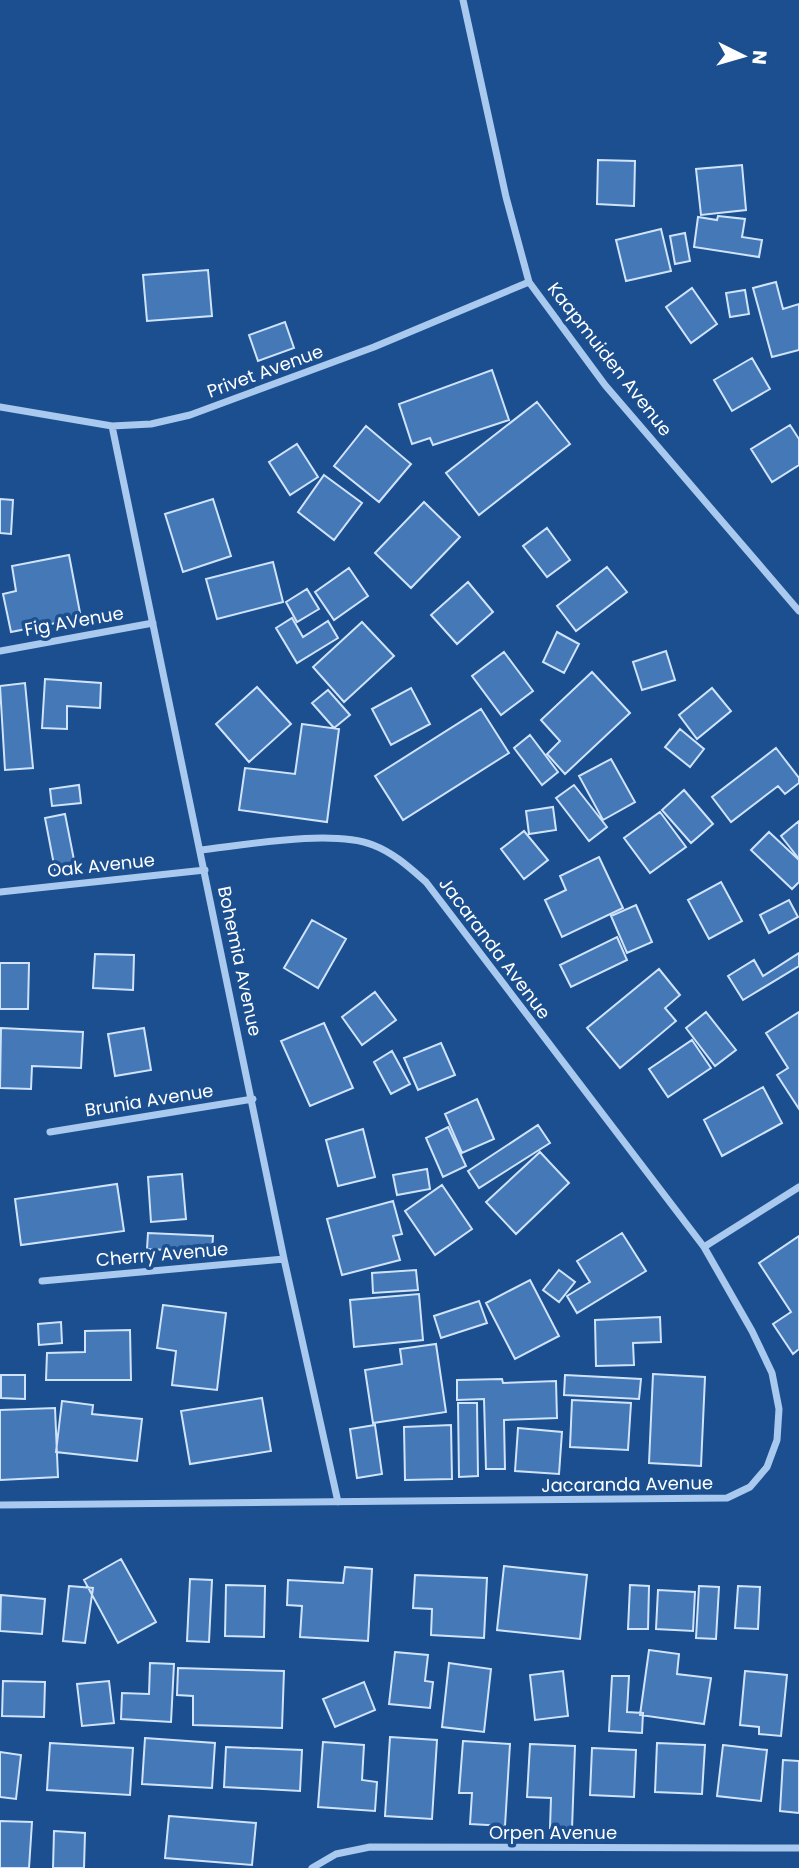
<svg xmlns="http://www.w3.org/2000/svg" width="799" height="1868" font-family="Poppins,sans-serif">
<rect width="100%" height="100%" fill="#1b4f8f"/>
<path fill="#4478b7" stroke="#cfe3fa" stroke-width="2" d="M598,160L635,161L634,206L597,204Z
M742,165L746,210L701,215L696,169Z
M718,216L745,219L742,237L762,240L759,257L694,247L698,217L717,220Z
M661,229L671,271L626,281L616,240Z
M685,233L690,261L675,264L670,236Z
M208,270L212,316L147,321L143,275Z
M776,282L783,309L799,304V350L772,357L753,288Z
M692,288L717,324L691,343L666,307Z
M745,290L749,314L730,317L726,293Z
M285,322L294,348L258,361L249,335Z
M752,358L770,389L732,411L714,380Z
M492,370L509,420L433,445L430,438L412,444L399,404Z
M537,402L570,444L479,515L446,473Z
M790,425L799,439V465L772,482L751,449Z
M366,426L411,464L379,502L334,466Z
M297,444L318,477L290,495L269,462Z
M324,475L362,503L334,540L298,512Z
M0,499L13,500L11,534L0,533Z
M213,499L231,556L183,572L165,514Z
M424,502L460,537L411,588L375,553Z
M547,528L570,560L547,577L523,546Z
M69,555L81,618L11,632L3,594L16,591L12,566Z
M273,562L283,602L217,619L206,579Z
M607,567L627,592L576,631L557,606Z
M349,568L368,596L334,620L315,592Z
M468,582L493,612L457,644L431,615Z
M307,589L319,609L297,622L286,602Z
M292,618L303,637L328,621L338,638L297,663L276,628Z
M362,622L394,656L344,702L313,667Z
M557,632L579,644L564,673L543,662Z
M666,651L675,680L642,690L633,662Z
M504,652L533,691L501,715L472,676Z
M592,672L630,713L565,774L547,754L560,741L541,720Z
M45,679L101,683L100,708L67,706V729L42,728Z
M25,683L33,768L5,770L0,686Z
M257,687L291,724L249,762L216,724Z
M411,688L430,724L391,745L372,709Z
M712,688L731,711L697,739L679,715Z
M328,690L350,715L334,728L312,703Z
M481,709L509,753L403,820L375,776Z
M302,724L339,729L327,822L239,810L245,768L295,774Z
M680,729L704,749L690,767L665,747Z
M530,735L558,772L542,785L514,748Z
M776,748L799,778V783L785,794L778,786L731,822L712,797Z
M611,759L635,802L603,820L579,776Z
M79,785L81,803L52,806L50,789Z
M574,785L607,827L589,841L556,798Z
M684,790L713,824L691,843L662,810Z
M553,807L556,830L529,834L526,811Z
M660,812L686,847L650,873L624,838Z
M65,814L75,865L55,870L45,818Z
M799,821V859L781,836Z
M524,831L548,860L524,879L501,849Z
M769,832L799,860V882L792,889L751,850Z
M599,857L623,908L562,937L545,900L566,890L560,876Z
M721,882L742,921L709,939L688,900Z
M789,900L798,917L769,933L760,915Z
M636,905L652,942L627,953L611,916Z
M312,920L346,939L318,988L284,968Z
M617,937L627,960L571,987L560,965Z
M799,953V966L743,1000L728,976L754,960L763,976Z
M95,954L134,955L133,990L93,988Z
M0,963H29L28,1009H0Z
M659,969L680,995L665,1008L676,1021L620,1068L587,1028Z
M375,992L396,1020L362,1045L342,1017Z
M706,1012L736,1050L715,1066L686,1028Z
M799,1012V1109L777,1075L788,1068L766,1033Z
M324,1023L353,1088L310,1106L281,1041Z
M1,1028L83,1032L81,1068L32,1066L31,1089L0,1088Z
M144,1028L151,1070L115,1076L108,1034Z
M692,1040L711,1068L668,1097L649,1069Z
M441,1043L455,1075L418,1090L404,1058Z
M392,1051L410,1084L391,1094L374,1062Z
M763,1087L782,1123L722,1156L704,1120Z
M477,1099L494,1139L462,1153L445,1114Z
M538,1125L550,1143L479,1188L468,1171Z
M448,1127L466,1166L443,1177L426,1138Z
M363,1129L375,1177L338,1186L326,1140Z
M540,1152L569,1183L516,1234L486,1202Z
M427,1169L430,1189L397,1195L393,1175Z
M182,1174L186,1219L151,1222L148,1177Z
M117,1184L124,1231L21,1245L15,1199Z
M442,1185L472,1229L435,1255L405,1211Z
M393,1201L402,1234L393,1236L400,1260L342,1275L327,1219Z
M148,1233L213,1236L212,1252L147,1249Z
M622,1233L646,1271L577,1313L567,1296L590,1282L577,1261Z
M799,1236V1349L793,1354L773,1324L791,1312L759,1263Z
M416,1270L418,1290L373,1293L372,1273Z
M559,1270L575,1282L559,1302L543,1290Z
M530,1280L559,1336L515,1359L486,1303Z
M419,1294L423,1340L354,1347L350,1300Z
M479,1301L487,1323L441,1338L434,1316Z
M163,1305L226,1313L217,1390L172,1385L176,1351L157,1348Z
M660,1317L661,1342L633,1343L634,1365L596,1366L595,1320Z
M61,1322L62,1343L39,1345L38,1324Z
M130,1330L131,1380H46L47,1353L85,1352V1331Z
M436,1344L446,1412L373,1423L365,1370L402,1364L400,1349Z
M653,1374L705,1377L701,1466L649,1463Z
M1,1375H25V1399L1,1398Z
M565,1375L641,1379L639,1399L564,1395Z
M502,1379L503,1383L556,1381L557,1418L504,1420L505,1469H486L484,1399L457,1400V1380Z
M262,1398L271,1451L190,1464L181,1411Z
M572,1400L631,1403L628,1450L570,1447Z
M62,1401L93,1405L92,1414L142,1419L137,1461L56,1452Z
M458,1403H477L478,1476L459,1477Z
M55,1408L58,1477L0,1480V1410Z
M375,1425L382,1474L357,1478L350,1429Z
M451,1425L452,1479L405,1480L404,1427Z
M518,1428L562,1432L559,1474L515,1471Z
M121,1559L156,1622L118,1643L84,1580Z
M504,1566L587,1575L580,1639L497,1630Z
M345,1567L372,1569L368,1641L300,1637L302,1606L287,1605L288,1580L343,1583Z
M415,1575L487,1578L484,1638L431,1635L432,1609L413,1608Z
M190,1579L212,1580L209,1642L187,1641Z
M226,1585L265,1586L264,1637L225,1636Z
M630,1585L649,1586L648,1629H628Z
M69,1586L93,1588L85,1643L63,1641Z
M699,1586L719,1587L716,1639L696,1638Z
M738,1586L760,1587L758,1629L735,1628Z
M658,1590L695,1592L693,1631L656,1629Z
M1,1595L45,1599L42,1634L0,1631Z
M649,1650L679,1654L677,1674L711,1678L704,1724L640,1715Z
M395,1652L428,1655L425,1681L433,1682L430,1708L389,1704Z
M150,1663L174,1664L171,1722L121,1719L122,1693L149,1694Z
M449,1663L491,1669L484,1732L442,1727Z
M178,1668L284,1671L282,1728L193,1725V1696L177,1695Z
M563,1671L568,1716L535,1720L530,1675Z
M745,1671L787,1675L781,1736L759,1734V1727L740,1725Z
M612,1676H629L627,1712L643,1713L642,1733L609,1731Z
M3,1681L45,1682L44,1717L2,1716Z
M109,1681L114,1723L82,1726L77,1684Z
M364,1682L375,1710L335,1727L323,1699Z
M390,1737L437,1740L432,1819L385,1816Z
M145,1738L215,1743L212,1788L142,1784Z
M463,1741L510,1744L505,1826L470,1824L472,1793H459Z
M323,1742L364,1745L362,1780L377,1782L375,1811L318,1807Z
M50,1743L133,1748L130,1795L47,1790Z
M657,1743L705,1745L702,1794L655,1792Z
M530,1744L575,1746L572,1829L550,1828L551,1798L527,1797Z
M723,1745L767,1750L761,1801L717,1796Z
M226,1747L302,1750L300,1791L224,1787Z
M592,1748L636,1750L634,1797L590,1795Z
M0,1752L21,1755L16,1799L0,1797Z
M783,1760L799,1761V1813L780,1811Z
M169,1816L256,1823L252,1865L165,1858Z
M0,1821L32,1822L29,1868H0Z
M54,1831L85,1833L84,1868H53Z"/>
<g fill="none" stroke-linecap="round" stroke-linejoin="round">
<path stroke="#a9c9ee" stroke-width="7" d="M463,0L506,197L529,282L605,385L799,611
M0,407L112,426L151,424L190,415L374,347L529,282
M112,426L284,1259L338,1502
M0,651L153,623
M0,892L205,870
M50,1132L253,1099
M704,1247L799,1187
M42,1281L284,1259
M0,1505L727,1498L750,1487L767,1467L777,1440L779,1409L772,1373L752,1331L704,1247L426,882C410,868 394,853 373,845C332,829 245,845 201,850
M312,1868L336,1854L370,1847L799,1848"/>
</g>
<g text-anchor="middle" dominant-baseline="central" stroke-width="7" stroke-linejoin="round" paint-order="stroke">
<g font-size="18" fill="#fff" stroke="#1b4f8f">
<text transform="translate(610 359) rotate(52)">Kaapmuiden Avenue</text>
<text transform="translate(265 371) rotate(-20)">Privet Avenue</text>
<text transform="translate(74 621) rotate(-10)">Fig AVenue</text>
<text transform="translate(101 865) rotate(-6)">Oak Avenue</text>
<text transform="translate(495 948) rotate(53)">Jacaranda Avenue</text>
<text transform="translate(240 961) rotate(78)">Bohemia Avenue</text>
<text transform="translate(149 1100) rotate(-9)">Brunia Avenue</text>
<text transform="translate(162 1254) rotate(-5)">Cherry Avenue</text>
<text transform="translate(627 1484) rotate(-1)">Jacaranda Avenue</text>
<text x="553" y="1832">Orpen Avenue</text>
</g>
</g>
<g transform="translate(743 56) rotate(95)" stroke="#1b4f8f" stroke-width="5" paint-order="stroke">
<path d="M0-5L12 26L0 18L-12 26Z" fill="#ffffff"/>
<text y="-10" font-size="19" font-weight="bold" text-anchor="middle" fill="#ffffff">N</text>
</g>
</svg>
